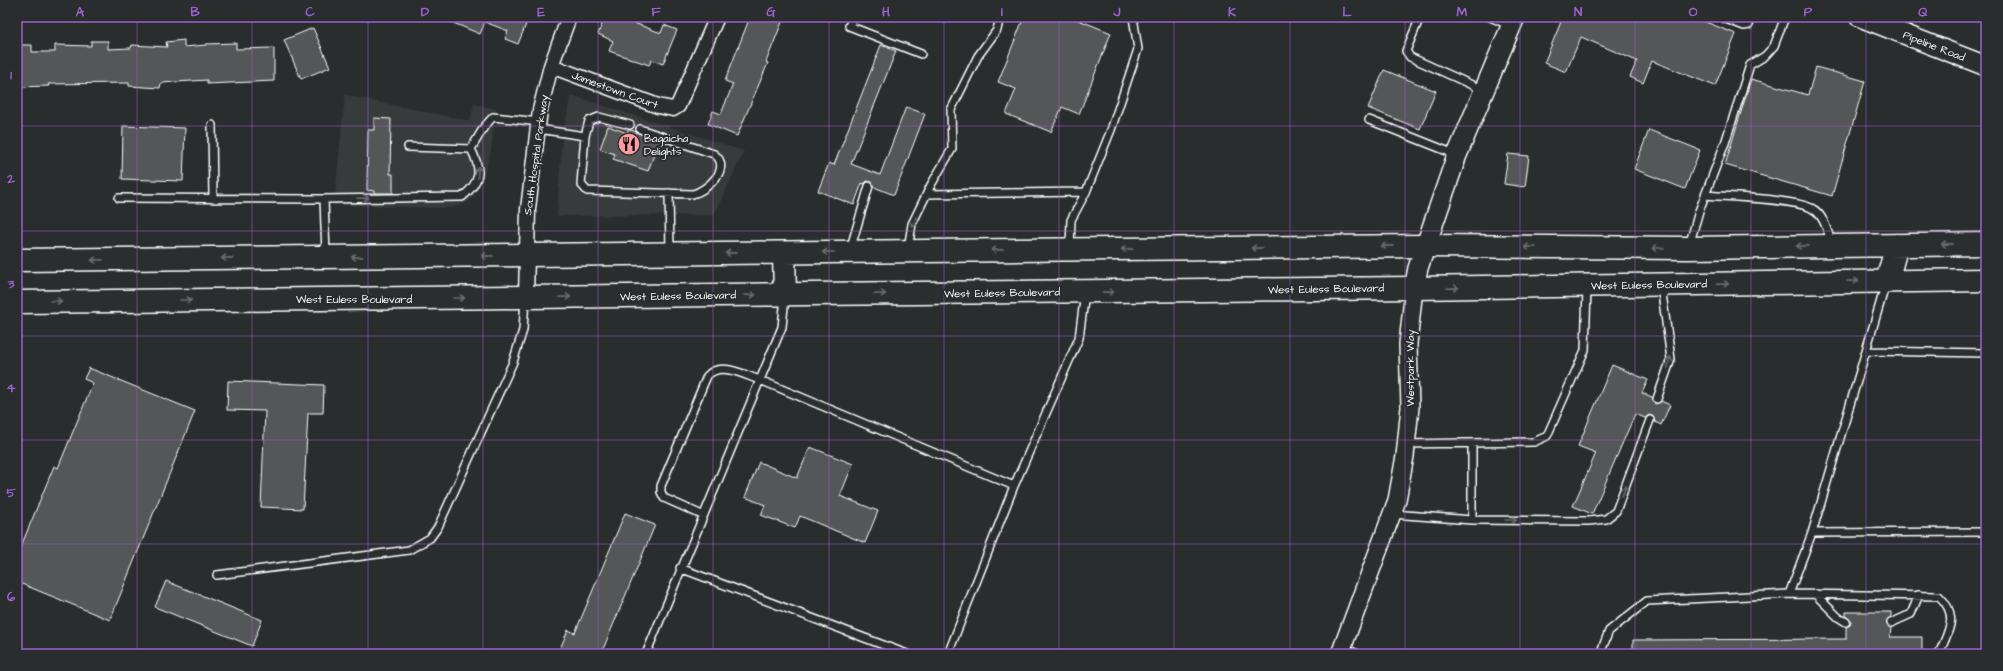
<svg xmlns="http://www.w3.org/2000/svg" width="2003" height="671" font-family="'Architects Daughter',sans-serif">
<rect width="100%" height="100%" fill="#2a2d2e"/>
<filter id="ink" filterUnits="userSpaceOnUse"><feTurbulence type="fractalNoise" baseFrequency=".025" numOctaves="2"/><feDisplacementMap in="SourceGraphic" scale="8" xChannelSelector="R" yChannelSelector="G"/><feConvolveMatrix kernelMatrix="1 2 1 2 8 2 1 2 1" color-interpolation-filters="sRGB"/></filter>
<g filter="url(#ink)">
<path fill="#373a3b" d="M345,95L470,121L474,104L496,109L491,151L483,179L476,194L468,202L453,208L334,205Z
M571,95L744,151L714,215L557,216L562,139Z"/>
<path fill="#555758" stroke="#fff" d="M439,17H529L518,44L505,39L508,31L485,22L480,34Z
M605,17H618L661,33L664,25L677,30L663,64L652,60L649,65L609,51L613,41L598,34Z
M750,17H784L766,62L768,63L737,136L708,124L713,111L721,114L733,84L725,81Z
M1024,17H1071L1111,33L1079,114L1062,107L1051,132L1006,114L1016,89L998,82Z
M1563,17H1693L1736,34L1715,86L1652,61L1643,83L1630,77L1637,61L1581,37L1566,72L1544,63Z
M313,28L330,67L301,79L284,40Z
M184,40V47L206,45V44L236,43V49L274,48V81L207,84V80L161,83L160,88L129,86V83L48,84L49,86L17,87V45H32V52H55V45L91,46V41H108V49L131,48L132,45L167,47L166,42Z
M881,45L896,51L851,164L880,175L906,107L925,114L894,195L874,187L872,182L867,181L864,184L862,183L854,205L818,191L829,163L834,165Z
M1816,67L1865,81L1832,196L1725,165L1751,79L1808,95Z
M1384,70L1436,91L1420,129L1368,108Z
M374,118L391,119L390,174H393V193H374V191L367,190L368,130H374Z
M123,126L185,128L183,181L122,179Z
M608,126L627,133L628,130H631L659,141L648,171L613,159L615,154L600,149Z
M1649,130L1700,150L1685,189L1634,169Z
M1508,154L1529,156L1525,187L1504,184Z
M1612,365L1648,380L1642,393L1652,397L1655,404L1661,401L1670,405L1661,425L1655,422L1652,416L1649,415L1645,418L1635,414L1592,514L1573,506L1596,453L1578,446Z
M89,368L195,411L110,620L17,582V556L54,466L58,468L93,383L84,379Z
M228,381L324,385L323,413H308L303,509L261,507L265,411L227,410Z
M810,447L853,464L840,496L878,511L865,543L800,516L795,528L761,515L765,505L745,497L759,462L797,478Z
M625,513L655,525L601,654H567L559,651L568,630L575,633Z
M166,581L262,620L252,646L155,607Z
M1846,612H1891V618L1886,623L1891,628L1890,637H1922V654H1633V640L1846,639V627L1850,625L1851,622L1846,616Z"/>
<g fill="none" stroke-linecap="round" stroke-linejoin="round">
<g stroke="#fff" stroke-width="10">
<path id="service" d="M853,17L849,26L921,54
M1420,17L1406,51L1410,57L1483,90
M1490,17L1511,26
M1721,17L1744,26L1749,25L1752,17
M1369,120L1457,155
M212,125L213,199
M538,129L585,136L589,121L599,117L630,125
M585,136L581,184L587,191L693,194C707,190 733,168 714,154L640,129
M408,147L471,149L484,127L493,117L539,122
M669,193L670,252
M927,194L1086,192
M1705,195C1727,197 1798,199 1813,209C1824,215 1828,233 1832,244
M119,198L324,199L326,255
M324,199L462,197C481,182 482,170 471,149
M1689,246L1699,211L1725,143L1750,65L1765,56L1774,46L1785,17
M1070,247L1071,220L1086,192L1111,130L1138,49L1133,17
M908,249L912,224L931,185L952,149L951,110L978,56L997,30L1000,17
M850,250L869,186
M1867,351L1986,353
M1657,399L1671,359L1661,286
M1407,444L1534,442L1547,436L1585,350L1587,289
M1392,514L1472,520L1589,521L1606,519L1616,511L1650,420
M702,515L664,498L661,492V486L707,376C720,361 744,375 760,380L1014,486L1079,338L1085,293
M1472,520V443
M1812,533L1986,532
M680,568L907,654
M217,575L409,550L430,538L438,527L513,362L523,330L525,300
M1789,594L1812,533L1886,283
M1815,594L1838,617L1846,622
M1891,623L1911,614L1919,595
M1342,648L1358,654
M646,654L782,327L785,297
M948,654L1014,486
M1600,654L1609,631L1647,601L1789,594L1939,596C1960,616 1948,631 1939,654"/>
</g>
<g stroke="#fff" stroke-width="17">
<path id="minor" d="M551,66L658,106L673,109L678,106L717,17
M526,298L528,209L540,110L551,66L569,17"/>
</g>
<g stroke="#fff" stroke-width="20">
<path id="tertiary" d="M1340,654L1397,500L1405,456L1410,407L1408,344L1414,288"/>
</g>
<g stroke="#fff" stroke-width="22">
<path id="secondary" d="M1860,17L1986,66
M1414,288L1418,268L1457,155L1515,17"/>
</g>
<g stroke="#fff" stroke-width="25">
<path id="primary" d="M784,253L785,295
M17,260L1426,246L1688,248L1986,244
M1887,281L1897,245
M17,302L1414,288L1986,280"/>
</g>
<use href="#service" stroke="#2a2d2e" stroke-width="7"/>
<use href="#minor" stroke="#2a2d2e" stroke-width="14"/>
<use href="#tertiary" stroke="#2a2d2e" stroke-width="17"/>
<use href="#secondary" stroke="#2a2d2e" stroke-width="19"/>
<use href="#primary" stroke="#2a2d2e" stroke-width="22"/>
</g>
<defs><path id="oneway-shaft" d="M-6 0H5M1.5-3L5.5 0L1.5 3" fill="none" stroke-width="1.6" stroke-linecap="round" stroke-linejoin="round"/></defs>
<g stroke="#6a6c6d">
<use href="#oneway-shaft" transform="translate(478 172) rotate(-88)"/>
<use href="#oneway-shaft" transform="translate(363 198) rotate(-1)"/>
<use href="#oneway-shaft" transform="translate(914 222) rotate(112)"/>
<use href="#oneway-shaft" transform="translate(1947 244) rotate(179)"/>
<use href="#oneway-shaft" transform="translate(1387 246) rotate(179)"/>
<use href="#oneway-shaft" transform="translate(1802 246) rotate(179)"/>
<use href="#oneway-shaft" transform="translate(1530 247) rotate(-179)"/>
<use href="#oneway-shaft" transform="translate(1257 248) rotate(179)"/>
<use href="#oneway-shaft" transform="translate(1658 248) rotate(-180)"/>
<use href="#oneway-shaft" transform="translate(1127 249) rotate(179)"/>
<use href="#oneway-shaft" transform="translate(997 250) rotate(179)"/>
<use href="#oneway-shaft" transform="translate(828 252) rotate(179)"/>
<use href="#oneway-shaft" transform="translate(731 253) rotate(179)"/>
<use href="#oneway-shaft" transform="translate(487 256) rotate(179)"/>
<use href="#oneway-shaft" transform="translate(357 257) rotate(179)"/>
<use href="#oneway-shaft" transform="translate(227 258) rotate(179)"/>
<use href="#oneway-shaft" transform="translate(97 260) rotate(179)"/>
<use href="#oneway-shaft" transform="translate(1853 281) rotate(-1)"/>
<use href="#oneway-shaft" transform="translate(1723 284) rotate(-1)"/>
<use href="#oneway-shaft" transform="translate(1453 288) rotate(-1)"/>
<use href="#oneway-shaft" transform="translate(1108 292) rotate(-1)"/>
<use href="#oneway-shaft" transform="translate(880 294) rotate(-1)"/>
<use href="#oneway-shaft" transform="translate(750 295) rotate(-1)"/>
<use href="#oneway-shaft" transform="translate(565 297) rotate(-1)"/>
<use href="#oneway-shaft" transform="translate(459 298)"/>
<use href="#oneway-shaft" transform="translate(186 300)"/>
<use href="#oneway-shaft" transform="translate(56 301)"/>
<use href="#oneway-shaft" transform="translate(1669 362) rotate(-77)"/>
<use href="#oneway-shaft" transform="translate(1624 491) rotate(-70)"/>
<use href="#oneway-shaft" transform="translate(1511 520)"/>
</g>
</g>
<path fill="none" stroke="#9c61cf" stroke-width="1" stroke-opacity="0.55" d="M137,17V654M252,17V654M368,17V654M483,17V654M598,17V654M713,17V654M829,17V654M944,17V654M1059,17V654M1174,17V654M1290,17V654M1405,17V654M1520,17V654M1635,17V654M1751,17V654M1866,17V654M17,126H1986M17,231H1986M17,336H1986M17,440H1986M17,544H1986"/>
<defs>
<g id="restaurant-disc" transform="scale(1.15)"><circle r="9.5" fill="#ff9aa2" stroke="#2a2d2e"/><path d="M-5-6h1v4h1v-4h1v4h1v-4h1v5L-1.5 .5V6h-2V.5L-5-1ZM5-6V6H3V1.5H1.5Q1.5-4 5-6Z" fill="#111"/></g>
</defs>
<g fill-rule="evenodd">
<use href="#restaurant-disc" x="629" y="144"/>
</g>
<g text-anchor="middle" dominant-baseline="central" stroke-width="4" stroke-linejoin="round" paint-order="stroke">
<g font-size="11" fill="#fff" stroke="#2a2d2e">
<text transform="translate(1934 46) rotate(21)">Pipeline Road</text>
<text transform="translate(615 90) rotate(20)">Jamestown Court</text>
<text transform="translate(536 155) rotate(-82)">South Hospital Parkway</text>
<text transform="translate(1649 285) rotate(-1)">West Euless Boulevard</text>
<text transform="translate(1326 289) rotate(-1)">West Euless Boulevard</text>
<text transform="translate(1002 293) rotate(-1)">West Euless Boulevard</text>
<text transform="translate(678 296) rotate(-1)">West Euless Boulevard</text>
<text x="354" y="299">West Euless Boulevard</text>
<text transform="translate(1410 368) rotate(-90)">Westpark Way</text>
</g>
<g font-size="11" fill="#fff" stroke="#2a2d2e" text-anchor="start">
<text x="644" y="138">Bagaicha<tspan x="644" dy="13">Delights</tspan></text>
</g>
</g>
<rect width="2003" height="671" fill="none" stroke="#2a2d2e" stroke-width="44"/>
<rect x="22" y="22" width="1959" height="627" fill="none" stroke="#9c61cf" stroke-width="1.5"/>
<g font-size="13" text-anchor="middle" font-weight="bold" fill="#9c61cf">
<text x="80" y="16">A</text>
<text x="195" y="16">B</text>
<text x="310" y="16">C</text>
<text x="425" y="16">D</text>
<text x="541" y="16">E</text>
<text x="656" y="16">F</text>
<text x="771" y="16">G</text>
<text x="886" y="16">H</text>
<text x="1002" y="16">I</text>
<text x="1117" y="16">J</text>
<text x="1232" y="16">K</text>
<text x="1347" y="16">L</text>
<text x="1462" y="16">M</text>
<text x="1578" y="16">N</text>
<text x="1693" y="16">O</text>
<text x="1808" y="16">P</text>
<text x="1923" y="16">Q</text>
<text x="11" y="79">1</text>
<text x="11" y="183">2</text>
<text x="11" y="288">3</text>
<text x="11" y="392">4</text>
<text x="11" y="497">5</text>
<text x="11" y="601">6</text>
</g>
</svg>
